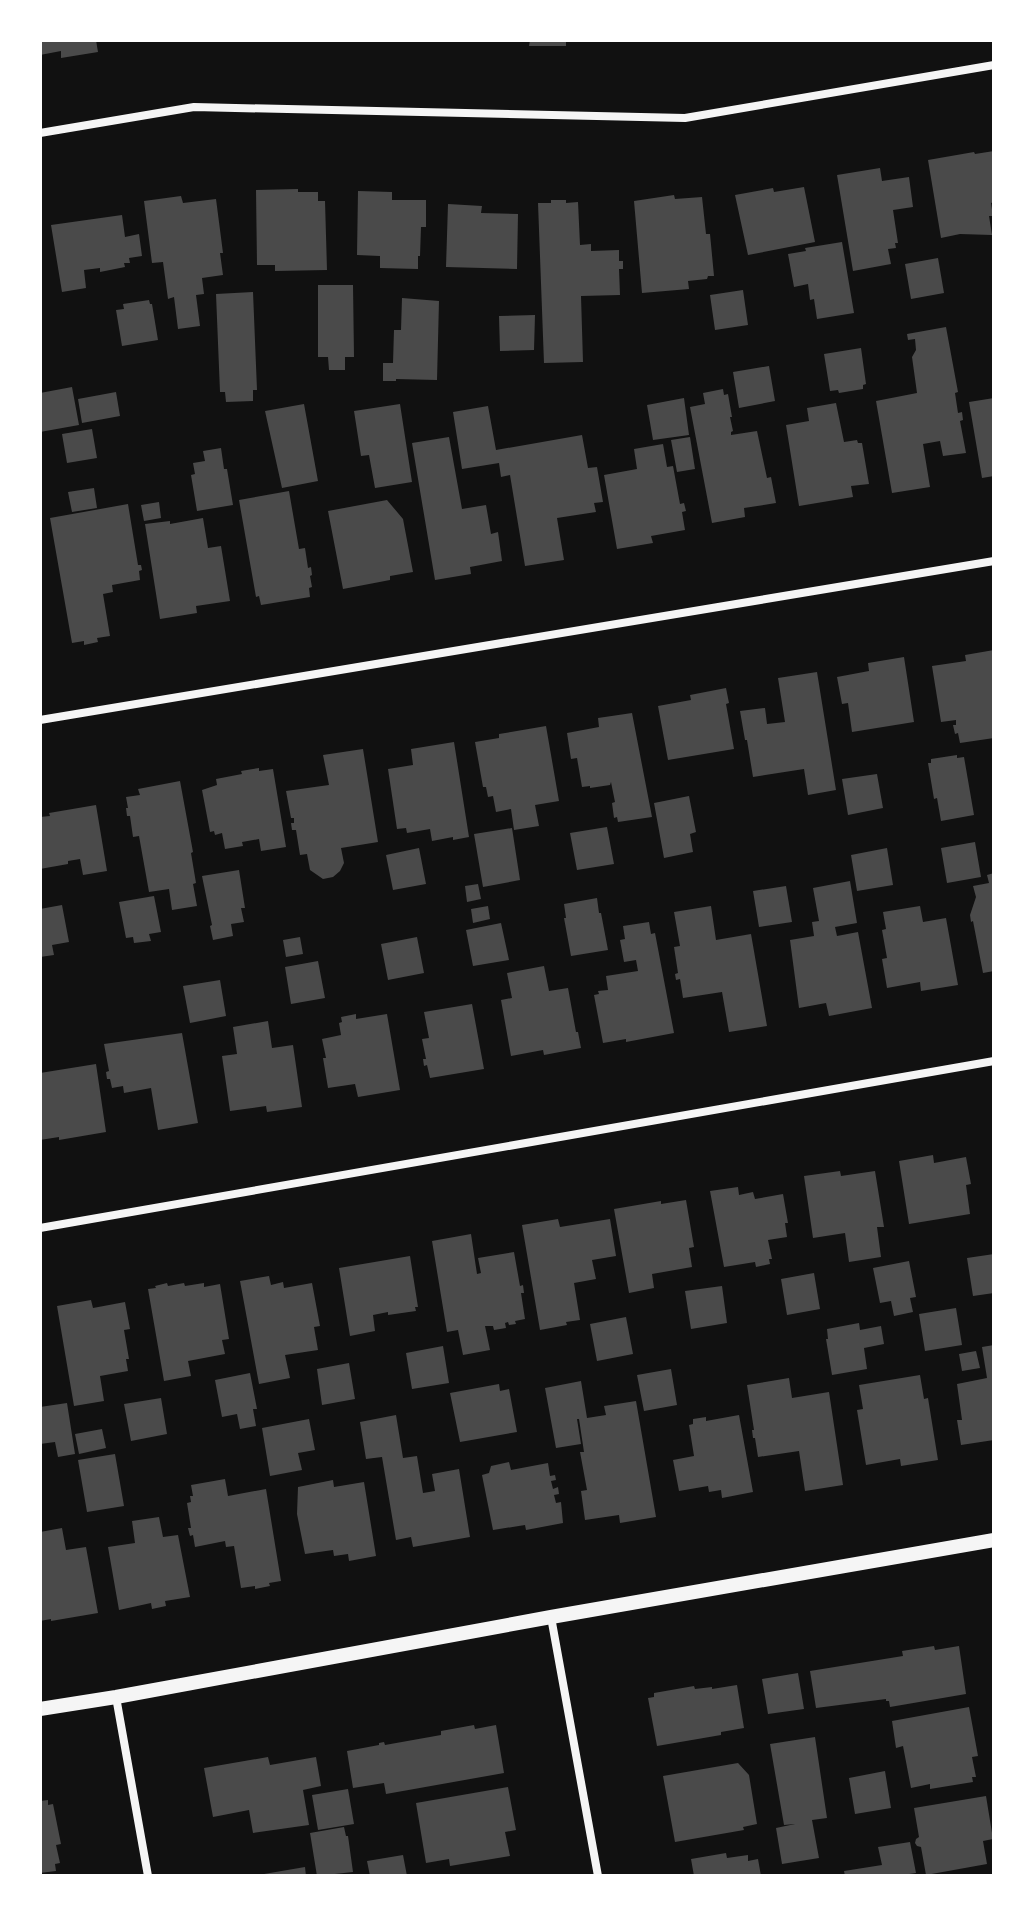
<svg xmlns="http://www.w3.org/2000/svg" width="1034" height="1916" font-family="Literata,serif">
<rect width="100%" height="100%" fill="#111"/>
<path fill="#4a4a4a" d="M40,40H96L98,52L61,58V51L40,55Z
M530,40H566V46H529Z
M994,151V202L991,203L993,216H989L992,235L960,234L941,238L928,160L974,152L975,154Z
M880,168L882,181L909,177L913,207L893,210L898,243H895L896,248L888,249L891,264L853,271L837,175Z
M804,187L815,242L748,255L735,195L773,188L774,192Z
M298,189V192H318V201H325L327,270L275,271V265H257L256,190Z
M358,191L392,192V200H426V227H421L420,256H418V269L380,268V256L357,255Z
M674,195L675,199L702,197L706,234H710L714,276H708L707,279L688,281L689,289L642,293L634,201Z
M181,196L183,203L216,199L223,253H220L223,275L202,278L204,294L196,295L200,326L178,329L174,297L168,299L163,262L152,263L144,201Z
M551,200H566V203L578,202L580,245L591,244V251L619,250V261H623V269H619L620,295L581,296L583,362L544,363L538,203H551Z
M448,204L482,206L481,213L518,214L517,269L446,267Z
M122,215L125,237L139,234L142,256L129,258L130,263H124L125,267L100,272V268L84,270L86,288L62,292L51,225Z
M842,242L854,313L817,319L814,299L810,300L808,284L794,287L788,254L806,251L805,248Z
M938,258L944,293L911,299L905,264Z
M318,285H353L354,357H345V370H329L328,357H318Z
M743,290L748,325L715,330L710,295Z
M253,292L257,390H253V401L226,402L225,392H220L216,294Z
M402,298L439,301L437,380L396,379V381H383V363H393L394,330H401Z
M149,300L150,304H152L158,340L122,346L116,310L124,309L123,304Z
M535,315L534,350L500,351L499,316Z
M946,327L958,392L955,393L958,413L962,412L963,420L960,421L966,453L943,456L940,441L923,444L930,487L892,493L876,401L917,393L912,357L916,350L915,339L908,340L907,334Z
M861,348L866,384L863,385V389L839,393L838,390L830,391L824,354Z
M769,366L775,401L739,408L733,372Z
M72,387L79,425L40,432V393Z
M723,389L724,395L728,394L732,417H730L733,431L731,432V435L757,431L767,478L771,477L776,503L744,508L745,517L712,523L690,407L705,404L703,393Z
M116,392L120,416L82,423L78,399Z
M684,398L689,435L653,440L647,405Z
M994,398V476L982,478L969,402Z
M836,403L844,442L857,440L858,443H862L869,484L851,486L853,497L799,506L786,425L809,421L807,408Z
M304,404L318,481L282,488L265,411Z
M400,404L412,482L375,488L369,455L361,456L354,411Z
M488,406L496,450L582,435L588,468L597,467L603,502L594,503L596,512L557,518L564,560L525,566L510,475L501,477L499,463L462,469L453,412Z
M92,429L97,458L67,463L62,434Z
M449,437L462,509L486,505L491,534L498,532L502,561L470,567L471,574L435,580L412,443Z
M690,437L695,469L677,472L671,440Z
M663,444L667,467L673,466L680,504L684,503L686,511L682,512L685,530L651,536L653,543L617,549L604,475L637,469L634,449Z
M221,448L224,469H227L233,505L197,511L191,475L195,474L193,463L205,461L203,451Z
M94,488L97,508L72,512L68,492Z
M289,491L299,549L305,548L308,568L311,567L312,575L310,576L312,587L309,588L310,597L261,605L259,596L256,597L239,500Z
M387,500L403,519L413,572L390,576V580L343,589L328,511Z
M159,502L161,518L144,521L141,505Z
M128,504L138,565H141L142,570L139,571L140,580L112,585L113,592L103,594L110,636L97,638L98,642L84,645V641L72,643L50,518Z
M203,518L208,548L221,546L230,601L196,606L197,613L160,619L145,524L170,521V524Z
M994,650V738L960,743L958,733L955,734L953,725H956V720L941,722L932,666L966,661L965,655Z
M904,657L914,722L852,732L848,703L842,704L837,677L869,671L868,663Z
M817,672L836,790L808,795L804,769L753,777L747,740H745L740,711L765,708L767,724L785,722L778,678Z
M726,688L729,703L726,704L734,749L668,760L658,706L691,700L690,695Z
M632,713L652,817L618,822L617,817L614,818L612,803L615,802L611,782L610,785L590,788V786L582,787L577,758L571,759L567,733L599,727L598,718Z
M546,726L559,801L535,805L539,826L514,830L511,809L496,812L493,796L488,797L486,787H483L475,742L499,738V734Z
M454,742L469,837L453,840V837L432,841L430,829L407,833L406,828L397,829L388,769L413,765L411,749Z
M363,749L378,842L341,848L344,863L340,871L333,877L323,879L310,870L307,854L300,855L296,830H292L291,823H294V818H291L286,791L329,785L323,755Z
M957,755V758L964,757L974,815L941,821L937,798L934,799L928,763H931V759Z
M259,768V771L273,769L286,847L261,851L259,839L242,842L243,846L225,849L222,833L215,835L214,831L210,832L202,790L217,785L216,779L242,774L241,771Z
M877,774L883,808L848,815L842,779Z
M180,781L193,852L191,853L196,883L193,884L197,906L172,910L169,889L149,892L139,836L133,837L130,816H127L126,808H128L126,797L140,795L138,789Z
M689,796L696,832L690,834L693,852L664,858L654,803Z
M96,805L107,871L83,875L80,859L68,861V864L40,869V817L50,816L49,813Z
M607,827L614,864L577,870L570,833Z
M512,828L520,880L483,887L474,834Z
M975,842L981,877L947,883L941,848Z
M419,848L426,884L393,890L386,855Z
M887,848L893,885L857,891L851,855Z
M239,870L245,908H241L244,922L231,924L233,936L213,940L210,926L212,925L202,876Z
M994,873V971L983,973L973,921L971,922L970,915L976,897L973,886L989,883L987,875Z
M850,881L857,923L835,927L837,936L858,932L872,1008L829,1016L826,1003L799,1008L790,940L814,936L812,922L819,921L813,888Z
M478,884L481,899L467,902L465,886Z
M786,886L792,922L759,927L753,891Z
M154,896L161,932L149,934L151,941L134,943L133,937L126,938L119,902Z
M597,898L599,913H601L608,950L571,956L564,918H566L564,904Z
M62,905L69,942L52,945L54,955L40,957V909Z
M488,906L490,919L473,923L471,909Z
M711,906L716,940L751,934L767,1026L729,1032L722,992L683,998L680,979L676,980L675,974L678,973L674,947L680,946L674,912Z
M920,906L923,922L946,918L958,985L921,991L920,982L887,988L882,959L887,958L882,930L886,929L883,912Z
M649,922L651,934L655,933L674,1033L626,1042V1039L603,1043L594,995L599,994L598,991L608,990L606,976L638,971L636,960L624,962L620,940L625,939L623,926Z
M501,923L509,960L473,966L466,930Z
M300,937L303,954L286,957L283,940Z
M417,937L424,973L388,980L381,944Z
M318,961L325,998L291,1004L285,967Z
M544,966L549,991L568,988L576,1032H578L581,1048L544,1055L543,1050L511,1056L501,1000L512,998L507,973Z
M220,980L226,1016L190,1023L183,986Z
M472,1004L484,1069L430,1078L427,1065L424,1066L423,1059H426L422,1039L429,1038L424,1012Z
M356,1014V1019L387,1014L400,1090L358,1097L355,1084L328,1088L323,1058H326L322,1039L341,1035L339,1023L342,1022L341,1017Z
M268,1021L272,1048L293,1045L302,1107L267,1112L266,1106L230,1111L222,1056L237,1054L233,1027Z
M182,1033L198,1123L158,1130L151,1088L124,1093L123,1086L112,1088L110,1079H107L106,1072L109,1071L104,1044Z
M96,1064L106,1132L59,1140V1137L40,1140V1073Z
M933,1155L934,1163L966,1157L971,1184L966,1185L970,1214L909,1224L899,1161Z
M840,1171L841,1176L875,1171L884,1227H877L881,1257L849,1262L845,1233L813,1238L804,1176Z
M738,1187L739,1195L753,1192L755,1199L783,1194L788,1223H785L787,1237L768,1240L772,1259H769L770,1264L756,1267L755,1262L724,1267L710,1191Z
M686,1200L694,1247L689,1248L692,1267L652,1274L654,1288L629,1293L614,1209L661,1201V1204Z
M558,1219L560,1227L610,1219L616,1256L592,1260L596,1279L574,1283L580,1320L566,1322L567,1325L540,1330L522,1225Z
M471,1234L477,1274L481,1273L478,1258L514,1252L520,1286L523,1285L524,1293H521L525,1319L515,1321L516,1324L509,1325L508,1322L505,1323L506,1328L494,1330L493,1326H485L490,1350L463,1355L458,1330L447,1332L432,1241Z
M994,1254V1293L973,1296L967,1258Z
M410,1256L418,1307H415L416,1311L388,1315V1312L373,1315L375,1331L350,1336L339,1268Z
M909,1261L916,1297L910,1298L913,1312L894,1316L891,1301L880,1303L873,1268Z
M814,1273L820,1309L787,1315L781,1279Z
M269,1276L271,1285L283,1282L284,1288L312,1283L320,1326L314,1327L318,1350L285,1355L290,1378L259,1384L240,1281Z
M167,1283L168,1286L184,1283L185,1286L204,1283V1287L220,1284L229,1339L222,1340L225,1354L188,1361L191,1376L164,1381L148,1289L156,1288L155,1286Z
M722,1286L727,1323L691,1329L685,1291Z
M91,1300L93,1308L125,1302L130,1329L124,1330L129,1359H126L128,1371L100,1376L104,1401L74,1406L57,1306Z
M956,1308L962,1345L925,1351L919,1314Z
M626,1317L633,1354L597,1361L590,1324Z
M859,1323L860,1330L881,1326L884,1344L864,1348L867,1369L832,1375L826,1339H828L827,1329Z
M994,1345V1440L961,1445L957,1420H962L957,1384L987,1378L982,1347Z
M443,1346L449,1383L412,1389L406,1353Z
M976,1351L980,1368L962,1371L959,1354Z
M349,1363L355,1399L322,1405L317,1369Z
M671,1369L677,1405L644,1411L637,1375Z
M250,1373L257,1409H253L256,1426L240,1429L237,1414L222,1417L215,1380Z
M920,1375L924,1399L928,1398L938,1460L901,1466L900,1459L866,1465L857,1410L863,1409L859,1385Z
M789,1378L792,1398L829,1392L843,1485L805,1491L799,1451L758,1457L755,1438H753L752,1430H754L747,1385Z
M581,1381L587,1418L606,1415L604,1406L636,1401L656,1517L620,1523L619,1515L585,1520L581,1491L587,1490L580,1452H584L579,1419H577L581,1444L556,1448L545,1388Z
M499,1384L500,1391L509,1389L517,1432L460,1442L450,1393Z
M161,1398L167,1434L131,1441L124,1404Z
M67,1403L75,1454L58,1457L55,1442L40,1444V1407Z
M396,1415L403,1458L417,1456L423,1493L435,1491L432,1474L459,1469L470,1537L413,1547L411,1537L396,1540L382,1457L366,1459L360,1422Z
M739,1415L753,1492L722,1498L721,1490L709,1492L708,1486L679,1491L673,1460L694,1456L689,1425L693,1424V1419L706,1417V1421Z
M309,1419L315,1450L298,1453L302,1470L270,1476L262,1428Z
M102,1429L106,1448L79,1454L75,1434Z
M115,1454L124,1506L87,1512L78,1460Z
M509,1462L511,1470L548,1463L550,1476L555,1475L556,1480L551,1481L553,1489L558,1487L559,1494L554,1495L556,1503L561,1502L563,1523L526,1530L525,1525L493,1530L482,1475L489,1473L491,1466Z
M225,1479L228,1496L266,1489L281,1581L269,1583L270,1586L255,1589V1586L241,1588L234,1546L226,1547L225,1541L195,1547L193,1535L190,1536L188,1528H191L187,1503L191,1502L190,1496H193L191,1485Z
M333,1480L334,1487L364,1482L376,1556L349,1561L348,1554L334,1556L333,1550L305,1554L297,1514L298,1487Z
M159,1517L163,1537L178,1535L190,1597L165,1601L166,1606L152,1609L151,1603L119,1610L108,1547L135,1543L132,1521Z
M62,1528L66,1550L86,1547L98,1613L51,1621V1619L40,1621V1532Z
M934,1646L935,1650L959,1646L966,1694L890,1707L889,1701H886V1699L816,1708L810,1671L903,1656L902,1651Z
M798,1673L804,1709L768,1714L762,1679Z
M737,1685L744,1728L721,1732V1735L657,1746L648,1698L654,1697V1693L694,1686L695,1689L712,1687V1689Z
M969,1707L978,1756L972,1757L976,1777H972L973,1782L930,1789V1784L911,1788L903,1746L896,1748L892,1721Z
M474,1725L475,1729L496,1725L504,1773L386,1794L384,1783L353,1788L347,1751L379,1745V1743L384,1742L385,1745L441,1735V1731Z
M815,1737L827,1818L812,1820L819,1858L782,1864L776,1828L795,1824L784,1825L770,1744Z
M268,1757L270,1765L316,1757L321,1786L303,1790L309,1825L253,1833L249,1810L213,1817L204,1768Z
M738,1763L749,1775L757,1824L743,1827L744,1830L675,1842L663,1776Z
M885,1771L891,1808L855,1814L849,1778Z
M508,1787L516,1830L505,1832L510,1856L450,1866L449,1859L426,1863L416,1803Z
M348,1789L354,1824L318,1830L312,1795Z
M986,1796L993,1839L983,1841L987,1864L926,1875L921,1847L917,1846L915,1843L916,1839L919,1837L914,1808Z
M48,1800V1805L53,1804L61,1844L56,1845L60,1863L55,1864L56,1871L40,1873V1801Z
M344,1827L346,1836H348L353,1872L317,1876L310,1833Z
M910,1842L916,1873L896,1876H845L844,1871L882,1865L878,1847Z
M726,1853L727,1858L748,1855V1861L758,1859L761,1876H694L691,1859Z
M403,1855L407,1876H370L367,1861Z
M305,1867L306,1876H264V1874Z"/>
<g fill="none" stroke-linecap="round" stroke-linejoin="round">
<path stroke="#f5f5f5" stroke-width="8" d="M40,133L194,107L685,118L994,65
M40,720L994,561
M40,1228L994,1061
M551,1617L598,1876
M116,1697L148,1876"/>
<path stroke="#f5f5f5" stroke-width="14" d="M40,1709L116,1697L551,1617L994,1540"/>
</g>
<rect width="1034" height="1916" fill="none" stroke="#ffffff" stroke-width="84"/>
</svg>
